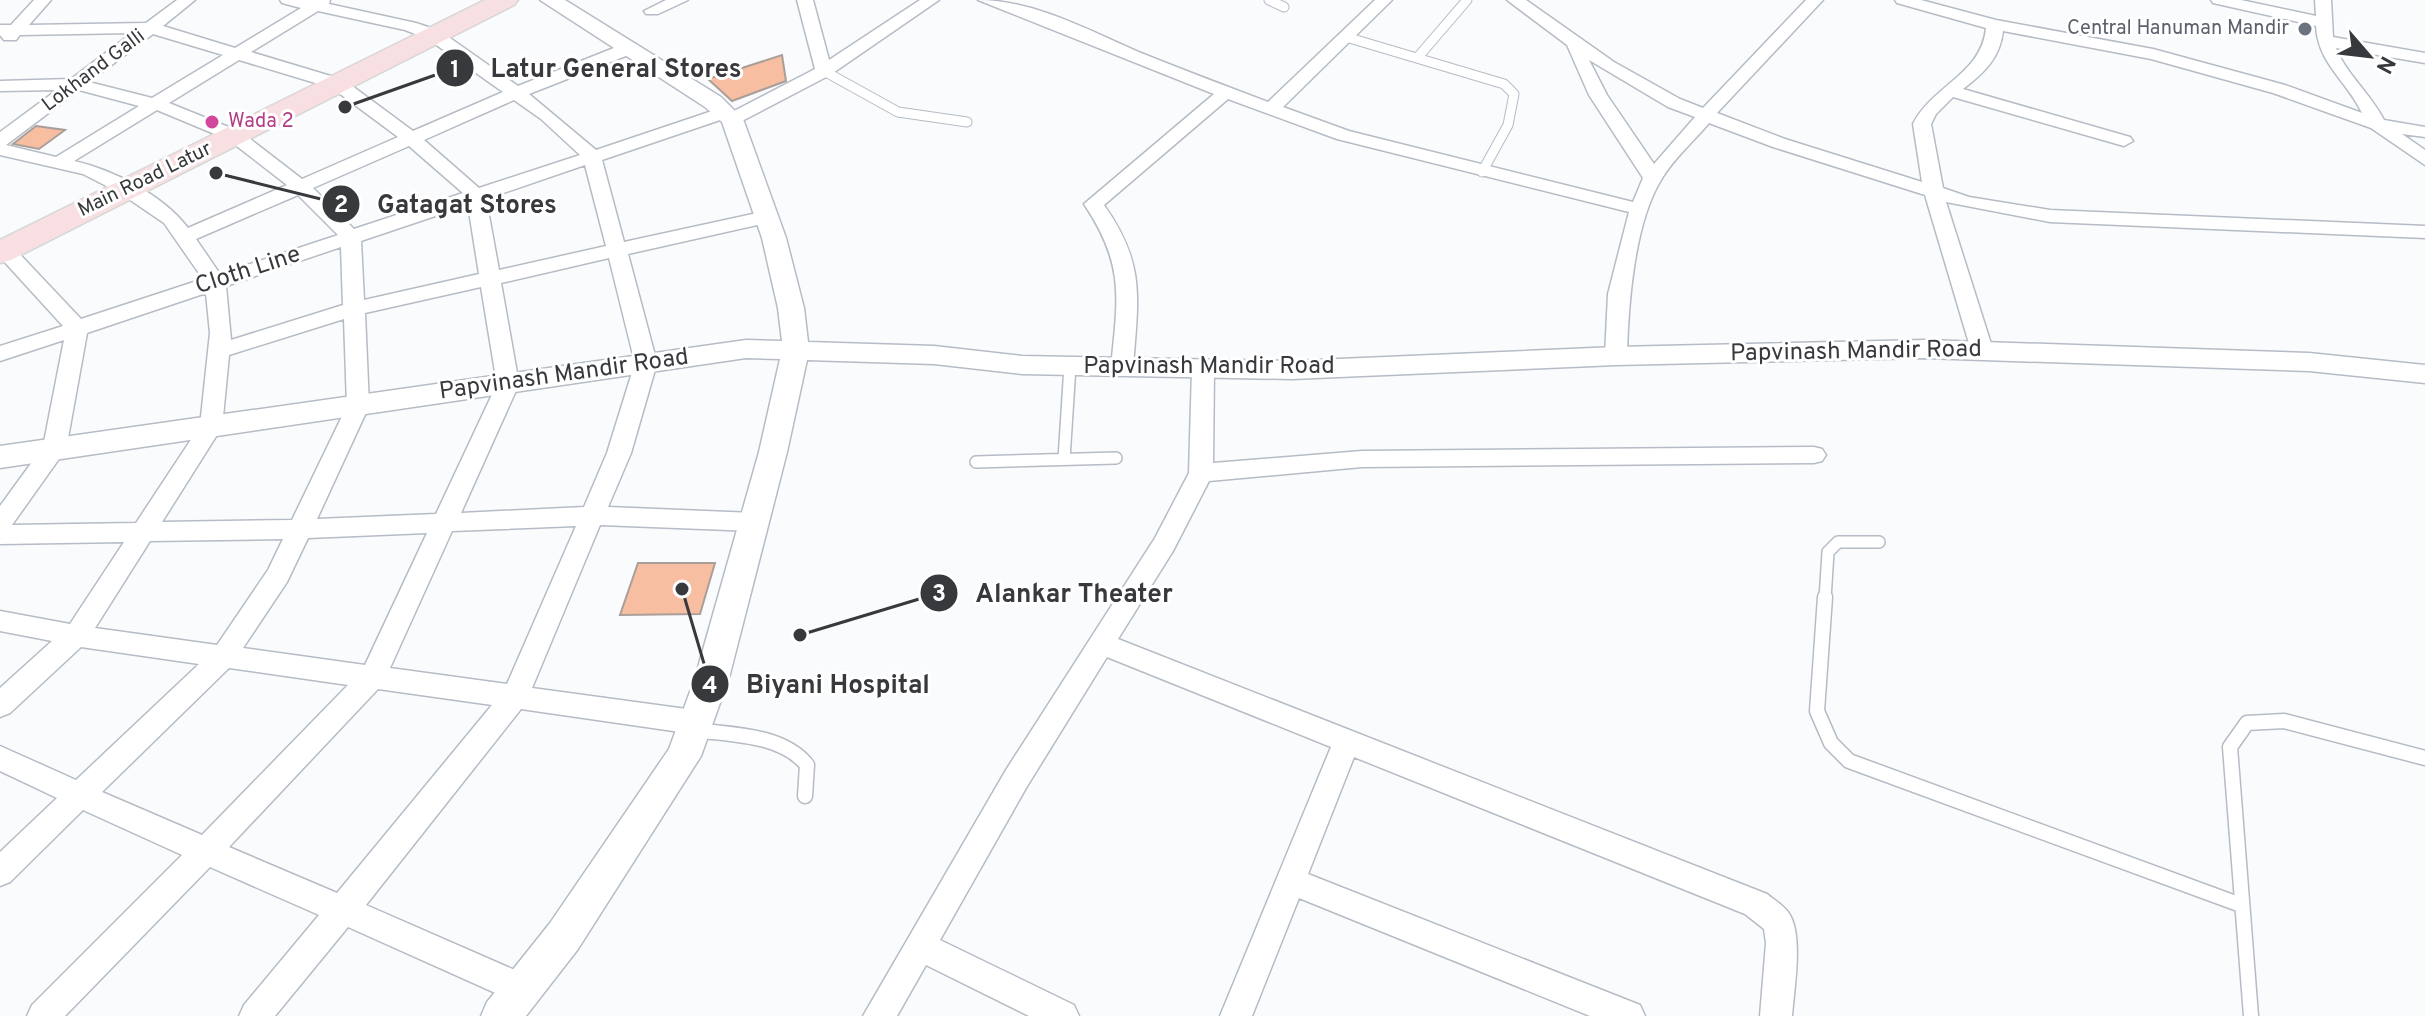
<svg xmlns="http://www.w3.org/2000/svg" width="2425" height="1016" font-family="Overpass,sans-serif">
<rect width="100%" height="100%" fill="#fafbfd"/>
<path fill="#f7bea1" stroke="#aa9e99" stroke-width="2" d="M782,55L786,81L732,101L708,79Z
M36,126L65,130L39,149L13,144Z
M638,563H715L700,614L620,615Z"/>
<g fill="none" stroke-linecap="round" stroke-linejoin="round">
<g stroke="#b5bcc6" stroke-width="11">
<path id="service-far2" d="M1269,0L1284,7
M1346,37L1504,84L1514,94L1508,125L1482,172
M1418,57L1467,0
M824,71L898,112L967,122"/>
</g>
<g stroke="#b5bcc6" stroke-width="14">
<path id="service-far1" d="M1064,459L1070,366
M976,462L1116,458
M1825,599L1828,552L1838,542H1879"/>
</g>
<g stroke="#b5bcc6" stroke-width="17">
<path id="service" d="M1825,597L1817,711L1831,743L1849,761L2241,905
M695,730C732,735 782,734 807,765L805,796
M2251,1016L2230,747L2247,723L2284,721L2425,758"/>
</g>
<g stroke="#b5bcc6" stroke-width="3">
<path id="minor" d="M34,0H51L29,25L146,23L177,0H195L163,26L235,48L301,8L282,3L280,0H330L329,4L416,23L440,31L518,86L624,44H636L638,48L636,52L529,94L596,150L718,109L724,108L732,112L815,69L797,0H813L829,60L920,0H939L830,75L738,123L732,124L723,119L602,160L624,242L766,211L776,217L766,223L628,254L657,363L631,453L608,507L754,513L763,515L766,522L763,529L754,531L600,525L532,688L694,710L704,714L708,722L704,730L694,734L521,709L366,905L533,978L538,989L533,1000L522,1005L348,927L275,1016H239L244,1005L319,915L210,867L65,1016H27L32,1005L182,855L83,810L10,882L0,886V852L57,798L0,771V746L76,780L199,664L81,647L10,713L0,717V688L52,641L0,631V611L70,624L124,542L0,544V506L43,447L64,340L0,361V346L63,326L0,257V242L12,246L81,319L203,279L164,223L120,193L83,174L0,155V132L57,90L0,91V81L71,79L132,33L20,35L16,40H4L0,35V25H11ZM318,11L405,30L428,39L503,92L413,131L344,80L251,52ZM153,34L223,55L152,98L89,82ZM239,60L332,88L398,137L302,179L241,132L169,103ZM79,90L139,106L56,157L6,145ZM514,100L541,119L580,155L479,188L424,140ZM157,110L229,140L287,185L188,228C163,195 114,170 74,161ZM409,146L463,193L354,229L313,188ZM585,165L606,246L499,270L486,199ZM298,195L338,235L220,274L196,239ZM468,205L479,274L364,300L361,241ZM341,247L343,305L231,340L226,286ZM609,258L635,363L607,453L584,507L461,513L519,384L501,283ZM481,287L497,384L436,514L317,519L369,406L365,313ZM206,293L210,333L200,426L136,523L12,525L66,449L87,333ZM344,319L347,406L292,520L162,522L222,427L229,355ZM576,526L507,684L390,668L452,531ZM427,533L365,665L243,648L287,582L308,538ZM283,539L268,570L217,645L95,628L150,541ZM229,668L348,685L202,835L102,792ZM378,689L492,705L337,893L229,847Z
M666,0H688L658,14H646L644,11Z
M978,0C1034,0 1090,31 1141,53C1183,70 1226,86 1268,102L1375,0H1392L1283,107L1349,131L1633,202L1643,178L1589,95L1567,45L1507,0H1526L1614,62L1680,99L1703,108L1806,0H1823L1717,113L1785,139L1922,182L1913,124C1933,85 1982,74 1986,28L1897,3L1895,0H1921L1996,20L2153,49L2285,85L2362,113C2347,81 2318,64 2316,26L2213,3L2211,0H2241L2316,16L2315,0H2331L2333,37L2425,53V63L2336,48C2346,74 2371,94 2384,120L2425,127V137L2402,134L2425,150V165L2371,128L2273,93L2151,59L2003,31C2000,58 1984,73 1963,89L2130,137L2133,141L2124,146L1953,97L1936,114L1931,124L1943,188L1969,197L2050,210L2425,226V238L2050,222L1946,202L1993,350L1990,355H1974L1971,350L1925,195L1773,147L1709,123C1694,141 1673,159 1661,180C1634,224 1628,306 1627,356L1624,361H1608L1605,356L1608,294L1629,212L1337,139L1228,99L1104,205C1146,264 1138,299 1133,367L1130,372H1114L1111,367C1118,298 1125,265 1084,204L1214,94ZM1589,60L1668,107L1695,117L1654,164L1607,95Z
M1203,362L1211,364L1214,369L1213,463L1362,451L1814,447L1822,449L1826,455L1822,461L1814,463L1362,467L1209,481L1173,551L1118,639L1767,894C1774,900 1785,906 1790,915C1803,938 1794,989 1792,1016H1760L1766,943L1764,929L1745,914L1354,757L1308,874L1640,1005L1645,1016H1590L1299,898L1252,1016H1220L1331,747L1107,657L1026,788L940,940L1074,1005L1079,1016H1029L926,965L897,1016H863L1006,770L1155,538L1189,473L1192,369L1195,364Z"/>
</g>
<g stroke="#b5bcc6" stroke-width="3">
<path id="tertiary" d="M540,0H565L721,97L743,119L786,238L804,308L808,342L934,346L1022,356L1292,361L1616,347L1925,340L2309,353L2425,365V383L2309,371L1925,358L1616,365L1292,379L1022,374L934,364L807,360L787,452L729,678L701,756L578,949L526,1016H481L487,1002L550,923L669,749L695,678L759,452L780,359L746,358L0,468V446L746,340L782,341L778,308L762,238L722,122L705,107Z"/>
</g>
<g stroke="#d7d7d8" stroke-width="3">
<path id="primary" d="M485,0H518L514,5L11,260L0,263V240Z"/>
</g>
<use href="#service-far2" stroke="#fff" stroke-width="9"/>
<use href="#service-far1" stroke="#fff" stroke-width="11"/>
<use href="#service" stroke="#fff" stroke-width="14"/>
<use href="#minor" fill="#fff" fill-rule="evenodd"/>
<use href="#tertiary" fill="#fff" fill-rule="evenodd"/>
<use href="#primary" fill="#f8e0e2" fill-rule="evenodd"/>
</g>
<circle fill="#6b7280" stroke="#fff" stroke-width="3" cx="2305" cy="29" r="8"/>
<circle fill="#d1479c" stroke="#fff" stroke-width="3" cx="212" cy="122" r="8"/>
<g text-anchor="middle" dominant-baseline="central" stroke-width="6" stroke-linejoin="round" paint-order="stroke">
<g font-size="20" fill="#5b616d" stroke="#fff" text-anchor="end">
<text x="2289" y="29">Central Hanuman Mandir</text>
</g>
<g font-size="20" fill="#37393d" stroke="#fff">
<text transform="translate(94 71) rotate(-37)">Lokhand Galli</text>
<text transform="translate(145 180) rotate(-26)">Main Road Latur</text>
</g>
<g font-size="20" fill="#b23c85" stroke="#fff" text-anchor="start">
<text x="228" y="122">Wada 2</text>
</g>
<g font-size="24" fill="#37393d" stroke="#fff">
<text transform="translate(248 271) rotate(-18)">Cloth Line</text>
<text transform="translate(1856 352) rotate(-1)">Papvinash Mandir Road</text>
<text x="1209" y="367">Papvinash Mandir Road</text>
<text transform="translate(564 375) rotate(-8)">Papvinash Mandir Road</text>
</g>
</g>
<path fill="none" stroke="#37393d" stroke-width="3" d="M345 107L455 68M216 173L341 204M800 635L939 593M682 589L710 684"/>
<g fill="#37393d" stroke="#fff" stroke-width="3">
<circle cx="345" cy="107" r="8"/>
<circle cx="216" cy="173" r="8"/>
<circle cx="800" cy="635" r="8"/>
<circle cx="682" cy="589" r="8"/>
<circle cx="455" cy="68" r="20"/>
<circle cx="341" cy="204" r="20"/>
<circle cx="939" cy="593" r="20"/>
<circle cx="710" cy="684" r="20"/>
</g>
<g font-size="24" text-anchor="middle" font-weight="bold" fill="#fff">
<text x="455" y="77">1</text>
<text x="341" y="212">2</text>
<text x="939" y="601">3</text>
<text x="710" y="693">4</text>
</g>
<g font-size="26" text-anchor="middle" font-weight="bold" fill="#37393d" stroke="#fff" stroke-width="6" stroke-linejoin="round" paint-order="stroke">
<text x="616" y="77">Latur General Stores</text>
<text x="467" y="213">Gatagat Stores</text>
<text x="1074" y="602">Alankar Theater</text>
<text x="838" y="693">Biyani Hospital</text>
</g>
<g transform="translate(2369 56) rotate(118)" stroke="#ffffff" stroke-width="6" paint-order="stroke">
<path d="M0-6L14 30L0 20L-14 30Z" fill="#37393d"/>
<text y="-12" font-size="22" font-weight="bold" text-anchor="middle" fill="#37393d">N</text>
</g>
</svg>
